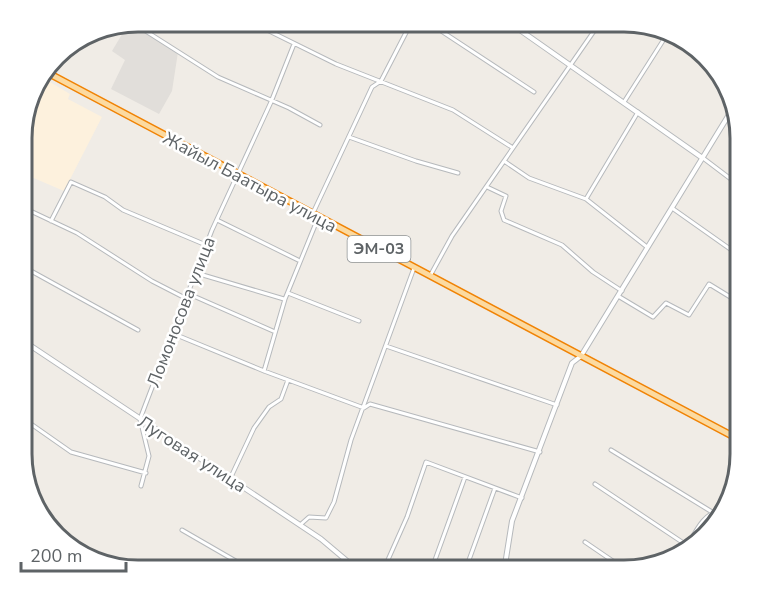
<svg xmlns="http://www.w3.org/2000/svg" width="761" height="592" font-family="'Nunito Sans',sans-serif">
<rect width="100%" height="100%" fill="#f0ece6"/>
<path fill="#fdf1dd" d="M47,75L52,78L50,82L70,94L68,99L102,117L64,191L22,173V122Z"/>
<path fill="#e1deda" d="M135,27L178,52L172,91L159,114L111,89L125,60L112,51L124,31L129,34Z"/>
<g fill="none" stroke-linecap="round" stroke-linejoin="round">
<g stroke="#b6b9bc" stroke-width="5">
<path id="minor" d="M249,21L336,64L453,110L513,148
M426,21L534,92
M133,23L218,77L289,108L320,125
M56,60L67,47
M624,102L666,36
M349,137L416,161L458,173
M703,158L740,186
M504,161L529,178L586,199L647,247
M487,187L506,196L501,211L504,220L562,245L593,272L622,291
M586,199L638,112
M22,207L77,233L152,281L187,299
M672,208L740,256
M313,213L372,87L381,81L412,21
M217,220L298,260
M51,221L71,182L105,197L123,210L206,245
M22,266L138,330
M196,273L284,299
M430,276L452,236L601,21
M288,293L359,321
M189,294L273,331
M618,296L653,317L666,303L689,315L709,284L740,303
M174,334L264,371L364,408L370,404L540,452
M386,346L557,405
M264,371L285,299L318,218
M21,417L71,452L146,473
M611,450L712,512
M230,479L254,428L269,407L281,399L288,380
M595,484L688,546
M141,486L149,456L140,419L212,230L271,102L294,44
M300,525L309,517L326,518L334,502L351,440L414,268
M182,530L253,571
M585,542L626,570
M685,550C694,536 702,513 720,511
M383,571L407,517L426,462L522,498
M431,571L465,477
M465,571L495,488"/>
</g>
<g stroke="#b6b9bc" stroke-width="6">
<path id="tertiary" d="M507,21L701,157
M22,340L321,539L359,571
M504,571L512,521L572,363L581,356L733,108"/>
</g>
<g stroke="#f08305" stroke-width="8">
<path id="trunk" d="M48,73L740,440"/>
</g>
<use href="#minor" stroke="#fff" stroke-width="3"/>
<use href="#tertiary" stroke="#fff" stroke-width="4"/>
<use href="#trunk" stroke="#fcdaa0" stroke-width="5"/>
</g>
<g text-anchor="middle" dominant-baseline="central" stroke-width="5" stroke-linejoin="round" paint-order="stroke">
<rect fill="#fff" stroke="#8e9294" stroke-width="1.5" x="347.5" y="236" width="63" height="26" rx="4.5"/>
<g font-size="16" font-weight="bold" fill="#5e6366">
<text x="379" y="249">ЭМ-03</text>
</g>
<g font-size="18" fill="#5e6366" stroke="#fff">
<text transform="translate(250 182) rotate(28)">Жайыл Баатыра улица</text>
<text transform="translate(181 312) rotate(-69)">Ломоносова улица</text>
<text transform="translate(192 454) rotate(33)">Луговая улица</text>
</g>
</g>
<path d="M0 0H761V592H0ZM138 32H624A106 106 0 0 1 730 138V454A106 106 0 0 1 624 560H138A106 106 0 0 1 32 454V138A106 106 0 0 1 138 32Z" fill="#fff" fill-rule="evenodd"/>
<path fill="none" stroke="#5e6366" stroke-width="3" d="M138 32H624A106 106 0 0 1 730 138V454A106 106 0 0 1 624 560H138A106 106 0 0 1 32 454V138A106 106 0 0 1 138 32Z"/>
<path d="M21 562v9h105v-9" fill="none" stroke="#5e6366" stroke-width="3"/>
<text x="30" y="562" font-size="18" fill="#5e6366" stroke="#ffffff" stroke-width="4.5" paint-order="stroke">200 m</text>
</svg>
